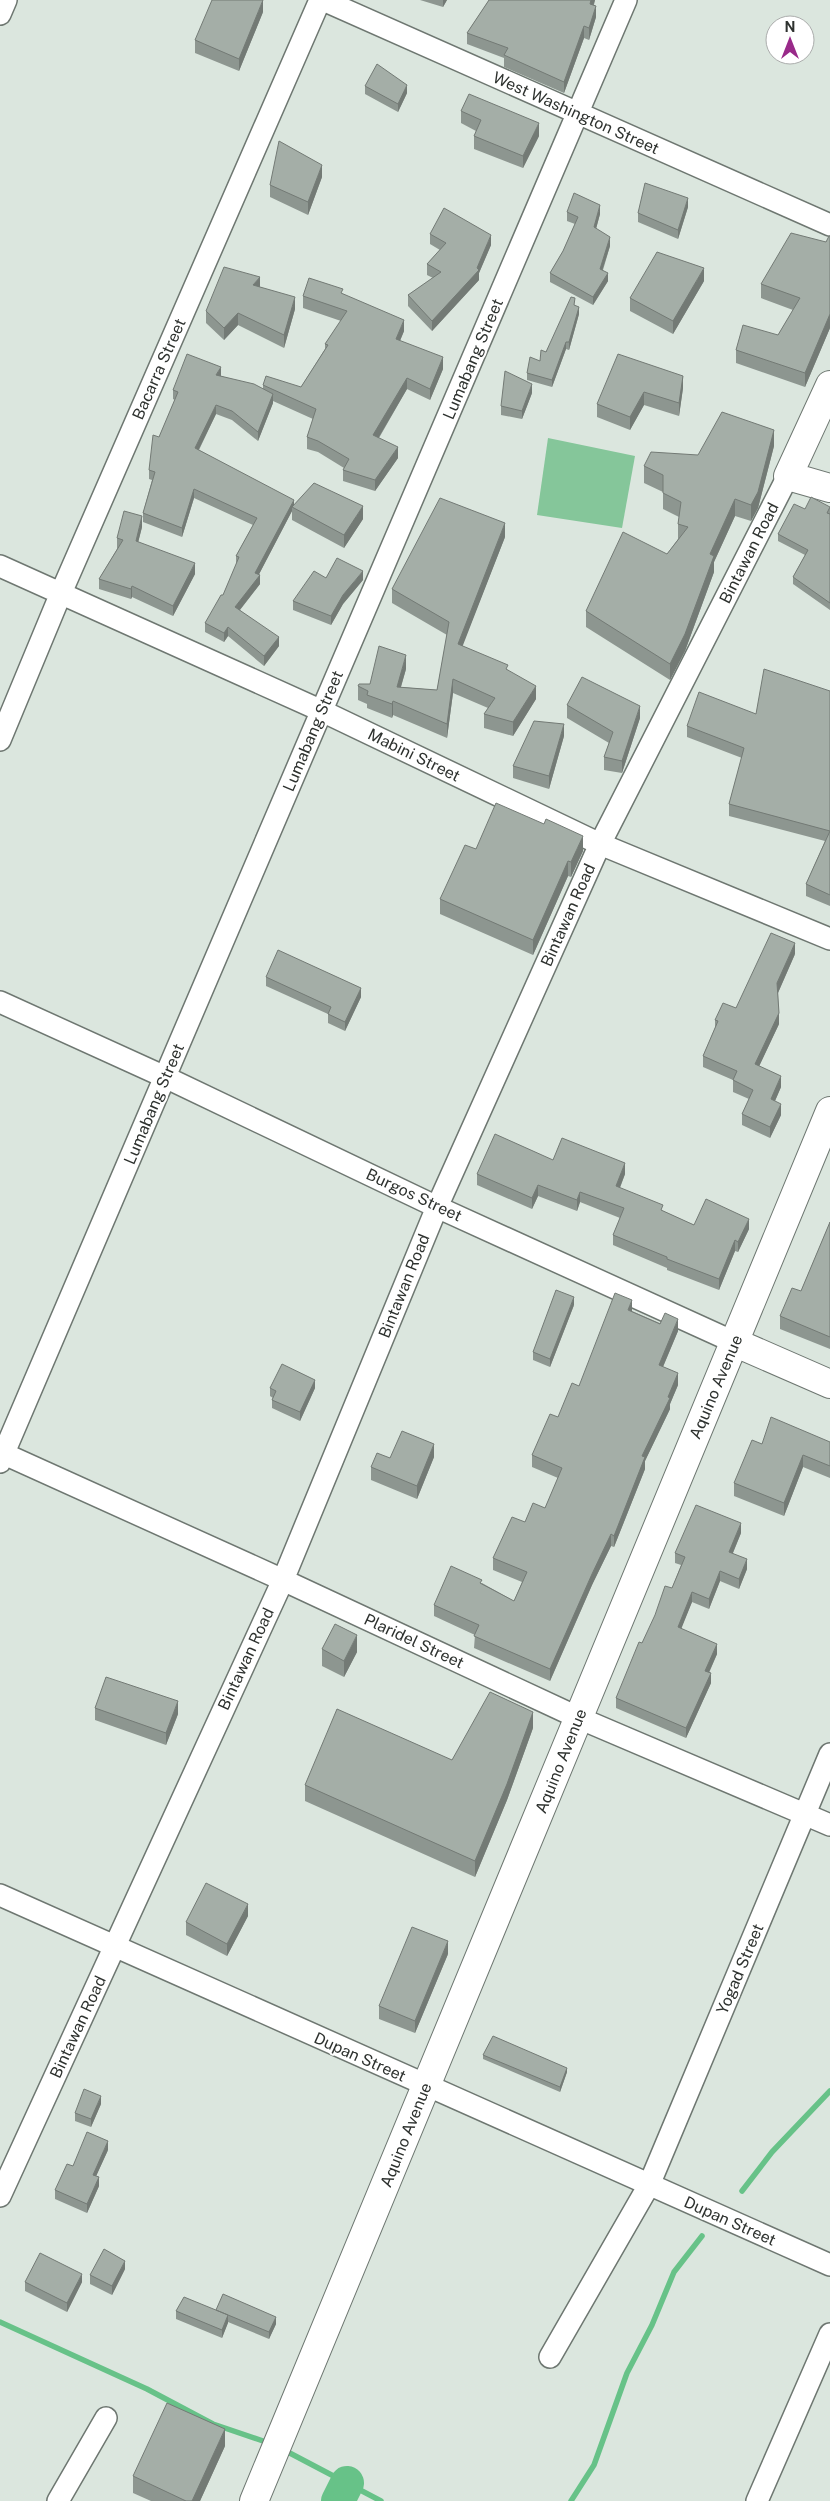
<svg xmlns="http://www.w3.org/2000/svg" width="830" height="2501" font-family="'Public Sans',sans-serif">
<rect width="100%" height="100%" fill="#dbe6de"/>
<path fill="#85c69a" d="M548,438L635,456L622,528L537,515Z"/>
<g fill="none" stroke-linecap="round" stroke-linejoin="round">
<path stroke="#67c288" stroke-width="5.5" d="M742,2191L772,2152L830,2091
M0,2322L147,2389L213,2424L269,2443
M284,2450L381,2501
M571,2501L594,2465L627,2373L652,2325L674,2272L702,2236"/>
<path stroke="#67c288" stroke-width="34" d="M338,2501L347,2483"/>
<g stroke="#6e7771" stroke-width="24">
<path id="minor" d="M323,0L830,225
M0,14L6,0
M0,566L322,711L600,844L830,939
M0,740L61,593L320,0
M0,1002L165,1077L437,1207L736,1343
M0,1452L283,1580L579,1718L830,1825
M0,1462L626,0
M0,1895L830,2265
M0,2196L283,1580L437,1207L600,844L788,476
M550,2357L649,2185L830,1754
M58,2501L106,2418
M757,2501L830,2334"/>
</g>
<g stroke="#6e7771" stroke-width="30">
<path id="major" d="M830,385L788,476L830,488
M736,1343L830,1384
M254,2501L830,1111"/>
</g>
<use href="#minor" stroke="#fff" stroke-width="21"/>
<use href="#major" stroke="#fff" stroke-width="28"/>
</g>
<path fill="#8d9690" d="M420,0H447L443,7Z
M489,0H595L594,5L596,17L589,40L584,38L564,93L504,67V58L467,44V33Z
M263,12L239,71L195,53V40Z
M365,86L407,93L398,112L365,94Z
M461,111L539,136L523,168L474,149V136L476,131L461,123Z
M322,177L308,215L270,197V185Z
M688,207L678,239L638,222V213Z
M567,212L600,214L596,229L610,246L603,270L608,281L593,305L550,282V273L563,251L575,224L567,221Z
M430,234L491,245L479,273V280L432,331L408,306V295L433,278L427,275V264L440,250L430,244Z
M830,236V328L805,387L736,363V350L778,335L793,310L761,298V284L826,242Z
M704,281L673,334L630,311V298Z
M260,287L295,309L284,348L238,325L224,340L206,323V311Z
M343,294L404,331L400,341L443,369L430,400L407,389L379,438L398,458L375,491L343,481V470L344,468L318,452L307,449V437L313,419L273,401V403L258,441L232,420L216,414L199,450L294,506L363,519L344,548L292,520V511L259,574L260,584L240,610L279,646L264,666L228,636L224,642L205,632V623L223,595L236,565V556L253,525L194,498L182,537L143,522V513L152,480L149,479V470L159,437L175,400L173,399V390L221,376L263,389V385L301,387L325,349V344L341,321L303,308V296Z
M575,305L579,314L569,350L566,349L552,387L527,380V373L540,361Z
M683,376V388L679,416L644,405L630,430L597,417V404Z
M532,393L522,419L501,415V406Z
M774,446L758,508L751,521L735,516L714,562V572L685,651L670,680L586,627V611L667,554L678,539V524L679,517L663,509V492L644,483V466L698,455Z
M830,507V610L793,584V577L805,555L778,541V534L805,509Z
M142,527L138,542L195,574L173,616L132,597L131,599L99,589V579L117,549V538Z
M505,537L462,646L508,670L536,699L513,736L484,728V714L488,708L453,693L447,738L393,715L392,718L367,708V704L358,700V686L370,684L406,669L401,687L437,690L447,635L392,603V589Z
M363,580L343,604L331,625L293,610V601Z
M830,691V906L806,896V884L825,841L729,816V804L742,758L687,737V726L756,714Z
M567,705L640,718L622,773L604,770V757L609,743L567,718Z
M564,736L549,789L513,778V766Z
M476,849L583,851L571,877L568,876L533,955L440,914V899Z
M795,954L778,993L779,1024L759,1066L781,1087L775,1101L781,1115L770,1138L742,1125V1114L749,1099L733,1092V1080L703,1067V1056L715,1028V1020L736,1008Z
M266,977L361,997L345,1031L328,1023V1014L266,986Z
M553,1160L625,1174L620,1188L663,1211L694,1225L749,1229L738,1252L735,1251L719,1290L667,1270V1268L613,1245V1235L620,1218L580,1202L577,1211L538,1196L532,1209L477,1185V1174Z
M830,1222V1349L780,1329V1316L801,1291Z
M574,1305L550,1367L533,1360V1352Z
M632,1311L678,1331L663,1367L678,1385L670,1404V1409L645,1461V1469L614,1547L611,1546L592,1585L550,1681L474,1648L475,1635L434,1616V1605L482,1583L514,1601L522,1582L493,1570V1558L525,1522L545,1508L558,1478L532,1467V1455L579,1386Z
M270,1388H315L300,1421L272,1408V1400L273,1398L270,1396Z
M830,1442V1478L803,1467L784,1516L734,1496V1483Z
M434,1457L417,1499L371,1480V1467L390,1458Z
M741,1533L733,1553L747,1569L739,1589L720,1581L709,1609L692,1602L681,1628L717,1654L709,1673L711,1683L686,1738L616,1708V1698L642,1643L672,1588L681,1565L675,1563V1553Z
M322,1649L357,1652L344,1677L322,1666Z
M95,1708L178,1714L166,1745L95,1720Z
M533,1728L507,1800L475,1877L305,1801V1785L452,1760Z
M248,1916L227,1956L186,1935V1922Z
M448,1954L415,2033L379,2019V2006Z
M483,2055L567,2072L560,2092L483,2059Z
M101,2104L91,2127L75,2121V2113Z
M108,2150L96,2176L99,2186L87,2213L55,2199V2190Z
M125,2269L112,2295L90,2284V2275Z
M25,2282H82L67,2312L25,2291Z
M216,2310L276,2324L269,2339L228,2322L222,2338L176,2319V2311Z
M225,2446L200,2501H151L133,2493V2476Z"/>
<path fill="#737a75" d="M263,0V12L239,71V59Z
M443,0H447L443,7Z
M591,0H595L590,15V4Z
M596,6V17L589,40V28Z
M584,26V38L564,93V82Z
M407,85V93L398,112V104Z
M539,123V136L523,168V156Z
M322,165V177L308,215V202Z
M688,198V207L678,239V230Z
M600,205V214L594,236V227Z
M491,235V245L479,273V280L432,331V321L477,268Z
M610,237V246L600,277V269Z
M704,268V281L673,334V321Z
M608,273V281L593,305V297Z
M260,277V289L253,285Z
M295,297V309L284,348V335Z
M579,307V314L569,350V342Z
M238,313V325L224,340V328Z
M830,314V328L805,387V373Z
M404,320V331L396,350V339Z
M566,342V349L552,387V380Z
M443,357V369L430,400V389Z
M221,367V376L216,384V375Z
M683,376V388L679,416V403Z
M407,378V389L373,447V435Z
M532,384V393L522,419V411Z
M644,392V405L630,430V417Z
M273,394V403L258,441V432Z
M216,405V414L195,457V448Z
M774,430V446L758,508L751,521V505Z
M398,447V458L375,491V480Z
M194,489V498L182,537V528Z
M735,499V516L714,562V572L685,651L670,680V664L710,554Z
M294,500V508L292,507V511L255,582V573Z
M363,506V519L344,548V535Z
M142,516V527L136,551V541Z
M505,523V537L458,658V644Z
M195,563V574L173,616V606Z
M363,571V580L343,604L331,625V616L343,595Z
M260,575V584L235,616V607Z
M132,586V597L131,599V589Z
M228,627V636L224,642V633Z
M279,637V646L264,666V656Z
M406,655V669L397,700V687Z
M453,679V693L447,738V724Z
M536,686V699L513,736V722Z
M393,701V715L392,718V704Z
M640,706V718L622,773V761Z
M564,724V736L549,789V776Z
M583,836V851L571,877V862Z
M568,861V876L533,955V940Z
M795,943V954L777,995V983Z
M361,988V997L345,1031V1022Z
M779,1013V1024L755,1075V1064Z
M781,1076V1087L771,1110V1099Z
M781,1104V1115L770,1138V1127Z
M625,1163V1174L616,1197V1186Z
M538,1185V1196L532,1209V1198Z
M580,1192V1202L577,1211V1200Z
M749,1219V1229L738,1252V1242Z
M735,1240V1251L719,1290V1279Z
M574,1297V1305L550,1367V1359Z
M632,1300V1312L628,1310Z
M678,1319V1331L659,1376V1365Z
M678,1373V1385L670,1404V1409L645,1461V1469L614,1547V1536L642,1456Z
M315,1380V1388L300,1421V1412Z
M434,1444V1457L417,1499V1486Z
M803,1455V1467L784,1516V1503Z
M741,1523V1533L729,1562V1552Z
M611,1534V1546L592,1585L550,1681V1669L592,1574Z
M747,1559V1569L739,1589V1579Z
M720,1571V1581L709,1609V1599Z
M692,1592V1602L678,1637V1627Z
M357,1635V1652L344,1677V1661Z
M717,1644V1654L705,1681V1671Z
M711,1673V1683L686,1738V1728Z
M178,1701V1714L166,1745V1733Z
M533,1712V1728L507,1800L475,1877V1861Z
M248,1904V1916L227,1956V1944Z
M448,1941V1954L415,2033V2021Z
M567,2068V2072L560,2092V2087Z
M101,2096V2104L91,2127V2119Z
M108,2141V2150L93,2183V2175Z
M99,2177V2186L87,2213V2204Z
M125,2261V2269L112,2295V2286Z
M82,2274V2282L67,2312V2303Z
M228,2315V2323L222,2338V2330Z
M276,2317V2324L269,2339V2332Z
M225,2429V2446L200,2501H192Z"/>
<path fill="#a4aea7" stroke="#737a75" d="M212,0H263L239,59L195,40Z
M489,0H591L590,4L596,6L589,28L584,26L564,82L504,55L508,48L467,33Z
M377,64L407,85L398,104L365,86Z
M469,94L539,123L523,156L474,136L481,120L461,111Z
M279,141L322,165L308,202L270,185Z
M645,183L688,198L678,230L638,213Z
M574,193L600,205L594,227L610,237L600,269L608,273L593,297L550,273L563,251L578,217L567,212Z
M444,208L491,235L477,268L479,270L432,321L408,295L441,272L427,264L446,243L430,234Z
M791,233L826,242L829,236H830V314L805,373L736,350L743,325L778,335L800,298L761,284Z
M657,252L704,268L673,321L630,298Z
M224,267L260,277L253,285L295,297L284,335L238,313L224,328L206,311Z
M309,278L343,289L341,293L404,320L396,339L443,357L430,389L407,378L373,435L398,447L375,480L343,470L349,459L318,441L307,437L316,409L263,385L266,376L301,387L328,345L325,344L347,311L303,296Z
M571,297L575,298L574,305L579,307L569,342H566L552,380L527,373L530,357L540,361L541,350L546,352Z
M187,354L221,367L216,375L254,384L273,394L258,432L232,411L216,405L195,448L294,500L255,573L260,575L235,607L279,637L264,656L228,627L224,633L205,623L221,595H223L239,557L236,556L257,518L194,489L182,528L143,513L155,472L149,470L153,435L159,437L178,392L173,390Z
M618,354L683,376L679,403L644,392L630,417L597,404Z
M505,371L532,384L522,411L501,406Z
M722,412L774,430L758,492L751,505L735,499L710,554L714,556L685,634L670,664L586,611L623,532L667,554L688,527L678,524L681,502L663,493V475L644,466L651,452L698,455Z
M314,483L363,506L344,535L292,507Z
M811,497L830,507L827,513L830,514V603L793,577L808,550L778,534L794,504L805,509Z
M440,498L505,523L458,644L508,665L506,669L536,686L513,722L484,714L495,698L453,679L447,724L393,701L392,704L367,695L368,691L358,686L359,684H370L379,646L406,655L397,687L437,690L449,622L392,589Z
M124,511L142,516L136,541L195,563L173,606L132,586L131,589L99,579L123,540L117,538Z
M337,558L363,571L343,595L331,616L293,601L314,571L326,578Z
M764,669L830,691V895L806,884L830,831L729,804L744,748L687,726L699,692L756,714Z
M582,677L640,706L622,761L604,757L613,732L567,705Z
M534,721L564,724L549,776L513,766Z
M496,803L544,824L546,819L583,836L571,862L568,861L533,940L440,899L465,845L476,849Z
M771,933L795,943L777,983L779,1013L755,1064L781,1076L771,1099L781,1104L770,1127L742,1114L753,1090L733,1080L737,1071L703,1056L718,1021L715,1020L723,1003L736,1008Z
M278,950L361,988L345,1022L328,1014L331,1007L266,977Z
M495,1134L553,1160L562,1138L625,1163L616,1186L663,1205L661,1210L694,1225L706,1199L749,1219L738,1242L735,1240L719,1279L667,1259V1257L613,1235L624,1208L580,1192L577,1200L538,1185L532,1198L477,1174Z
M830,1222V1337L780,1316L792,1288L801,1291Z
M556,1290L574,1297L550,1359L533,1352Z
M615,1293L632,1300L628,1310L660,1324L665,1313L678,1319L659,1365L678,1373L668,1397L670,1398L642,1456L645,1457L614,1536L611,1534L592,1574L550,1669L474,1636L479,1625L434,1605L451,1566L482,1580L480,1583L514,1601L527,1572L493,1558L512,1517L525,1522L533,1503L545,1508L562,1468L532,1455L550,1414L558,1417L572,1383L579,1386Z
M282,1364L315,1380L300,1412L272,1400L276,1391L270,1388Z
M771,1417L830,1442V1466L803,1455L784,1503L734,1483L752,1440L762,1444Z
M402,1431L434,1444L417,1486L371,1467L377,1453L390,1458Z
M696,1505L741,1523L729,1552L747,1559L739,1579L720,1571L709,1599L692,1592L678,1627L717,1644L705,1671L711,1673L686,1728L616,1698L639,1642L642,1643L655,1615L665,1586L672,1588L685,1557L675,1553Z
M335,1624L357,1635L344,1661L322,1649Z
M106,1677L178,1701L166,1733L95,1708Z
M490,1692L533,1712L507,1784L475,1861L305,1785L337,1709L452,1760Z
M206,1883L248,1904L227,1944L186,1922Z
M412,1927L448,1941L415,2021L379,2006Z
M493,2036L567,2068L560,2087L483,2055Z
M84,2089L101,2096L91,2119L75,2113Z
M87,2132L108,2141L93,2175L99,2177L87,2204L55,2190L67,2164L73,2166Z
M104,2249L125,2261L112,2286L90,2275Z
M40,2253L82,2274L67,2303L25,2282Z
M223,2294L276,2317L269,2332L216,2310Z
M184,2297L228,2315L222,2330L176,2311Z
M167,2403L225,2429L192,2501H186L133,2476Z"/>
<g text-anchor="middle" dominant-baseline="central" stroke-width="4" stroke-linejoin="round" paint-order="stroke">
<g font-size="16" fill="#2e322f" stroke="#fff">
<text transform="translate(576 113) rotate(24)">West Washington Street</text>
<text transform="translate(473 359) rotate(-67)">Lumabang Street</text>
<text transform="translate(159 369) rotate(-66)">Bacarra Street</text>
<text transform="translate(749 553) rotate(-63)">Bintawan Road</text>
<text transform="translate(313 731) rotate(-67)">Lumabang Street</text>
<text transform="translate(414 755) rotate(26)">Mabini Street</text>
<text transform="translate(568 915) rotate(-66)">Bintawan Road</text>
<text transform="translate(154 1104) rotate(-67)">Lumabang Street</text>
<text transform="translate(414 1195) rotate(25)">Burgos Street</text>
<text transform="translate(404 1286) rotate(-68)">Bintawan Road</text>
<text transform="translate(716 1387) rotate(-67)">Aquino Avenue</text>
<text transform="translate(414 1641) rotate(25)">Plaridel Street</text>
<text transform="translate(246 1659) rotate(-65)">Bintawan Road</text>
<text transform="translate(561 1761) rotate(-68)">Aquino Avenue</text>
<text transform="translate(740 1969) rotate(-67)">Yogad Street</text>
<text transform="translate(78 2027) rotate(-65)">Bintawan Road</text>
<text transform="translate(360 2057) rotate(24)">Dupan Street</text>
<text transform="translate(406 2135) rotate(-68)">Aquino Avenue</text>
<text transform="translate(730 2221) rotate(24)">Dupan Street</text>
</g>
</g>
<g transform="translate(790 40)"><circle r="24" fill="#ffffff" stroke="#abadac"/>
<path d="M0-4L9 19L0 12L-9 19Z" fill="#992a89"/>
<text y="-8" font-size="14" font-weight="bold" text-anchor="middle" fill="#2e322f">N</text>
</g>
</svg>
